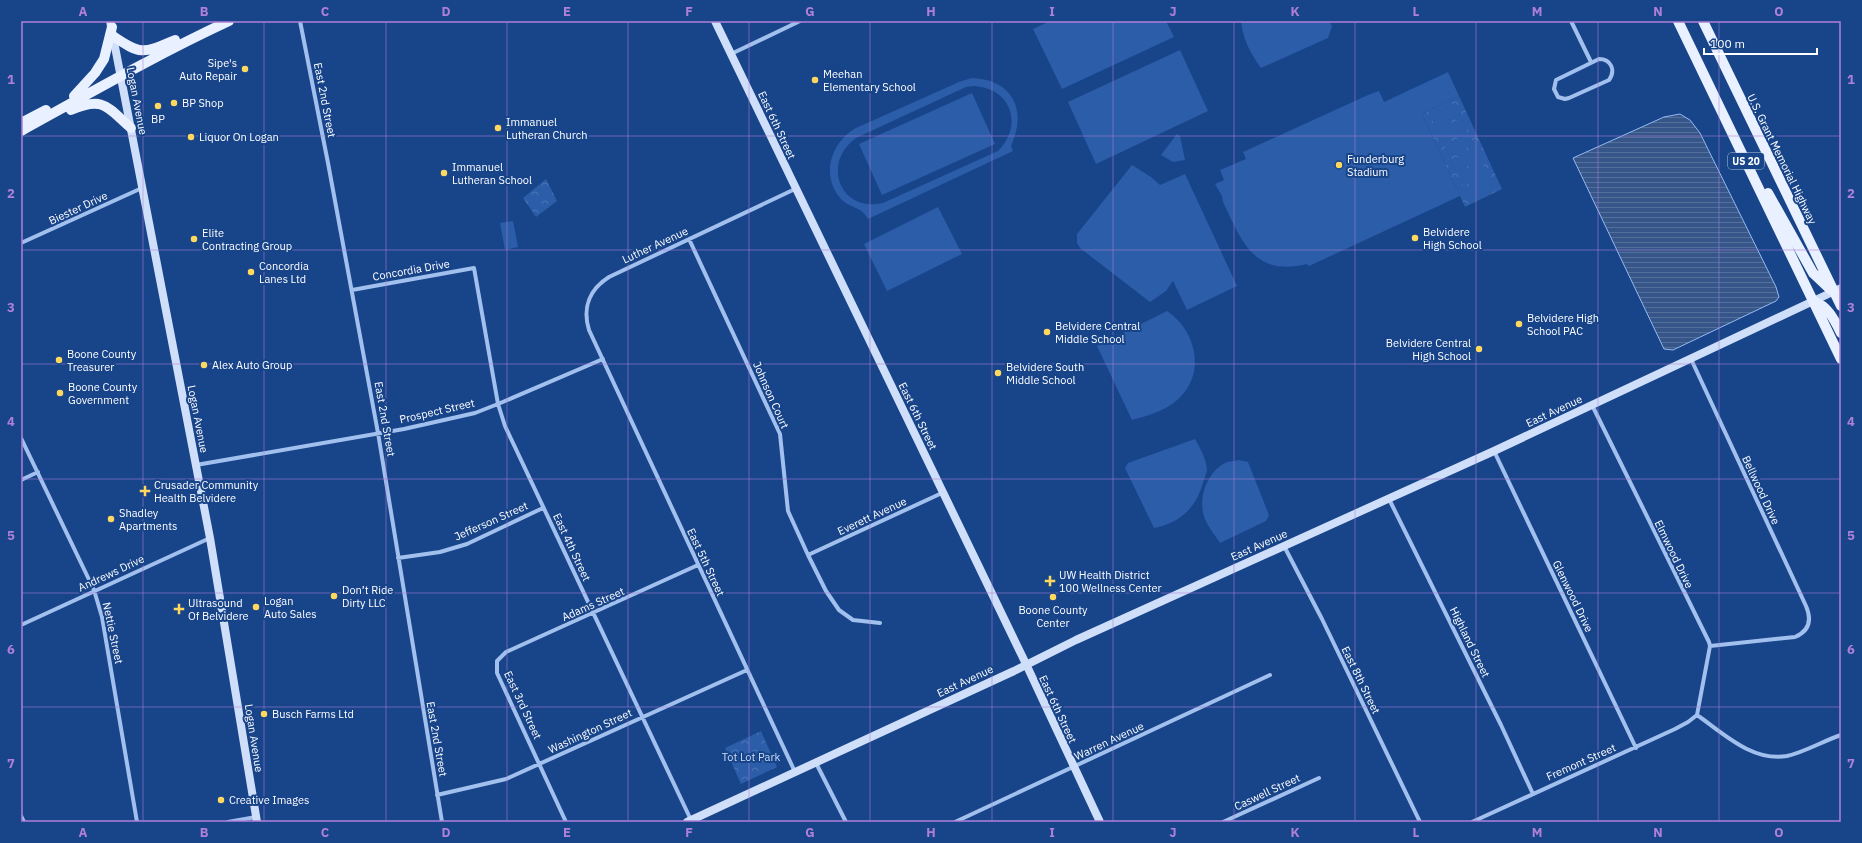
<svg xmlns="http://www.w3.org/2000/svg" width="1862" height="843" font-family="'IBM Plex Sans',sans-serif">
<defs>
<pattern id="forest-crowns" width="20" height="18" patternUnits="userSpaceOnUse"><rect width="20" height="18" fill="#2b5da9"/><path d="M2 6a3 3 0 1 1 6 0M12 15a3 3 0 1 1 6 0" fill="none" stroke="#4b75b6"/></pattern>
<pattern id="water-rules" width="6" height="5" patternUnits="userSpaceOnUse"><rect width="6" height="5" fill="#36568a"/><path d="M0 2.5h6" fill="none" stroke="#546f9c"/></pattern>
</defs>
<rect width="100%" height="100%" fill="#18448a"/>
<path fill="url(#forest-crowns)" d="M1459,96L1502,189L1465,207L1422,114Z
M546,179L557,201L536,217L523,198Z
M761,731L777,767L741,784L725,748Z"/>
<path fill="#2b5da9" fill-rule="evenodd" d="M1050,21H1166L1174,37L1062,89L1033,29Z
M1241,21H1329L1332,26L1328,38L1261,68C1250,53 1243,39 1241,21Z
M1180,50L1208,111L1096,164L1068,102Z
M1448,72L1459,96L1422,114L1460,196L1309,266L1307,264C1254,277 1242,242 1223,202L1222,196L1215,184L1224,180L1220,170L1246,159L1243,152L1368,95L1379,91L1384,102Z
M972,78C1014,80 1027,111 1011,146L1013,151L868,219C861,206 851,209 841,199C820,176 831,142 856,128L959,82ZM974,86C1011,88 1024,125 998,151L883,203C840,213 821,163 856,138L966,87Z
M972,93L995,144L882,195L859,144Z
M1455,103L1460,115L1435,126L1430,115Z
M1462,118L1467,130L1442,141L1437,130Z
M1469,133L1474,144L1449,156L1444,145Z
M1177,134L1180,136L1185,160L1173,162L1161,155Z
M1476,149L1481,160L1456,171L1451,160Z
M1482,163L1488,174L1463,186L1458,174Z
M1132,165L1151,177L1160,185L1185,174L1237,286L1187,310L1173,281L1166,291L1150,302L1080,248L1077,243V234Z
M1489,178L1494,189L1469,200L1464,189Z
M938,207L962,254L887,291L864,244Z
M513,221L518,247L505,250L500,223Z
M1167,311C1193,328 1206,367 1183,394C1171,409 1151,415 1132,420L1097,346Z
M1195,439C1200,448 1207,460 1207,471C1206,474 1204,479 1203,483C1196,508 1180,523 1154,528L1125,468L1128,463Z
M1239,460L1248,462L1269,515L1266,521L1220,543C1215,535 1208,527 1205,519C1197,499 1207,471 1227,462C1231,461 1236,461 1239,460Z"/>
<path fill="url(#water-rules)" stroke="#95baf0" d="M1680,114L1690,120L1700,133L1776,287L1779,297L1776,301L1673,350L1664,349L1573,158L1664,117Z"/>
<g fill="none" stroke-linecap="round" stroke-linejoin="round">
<path stroke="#a2c0ee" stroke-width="4" d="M300,21L328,163L378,433L442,822
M1571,21L1591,62
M731,54L800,21
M1599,59C1611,59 1616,70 1609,80L1569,98L1565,99L1558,97L1554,89L1556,80Z
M689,239L780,434L788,511L808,555L826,591L839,610L853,620L880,623
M21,243L142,188
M352,290L474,268L498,404L505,426L691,820
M1691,359L1806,606C1812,620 1809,631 1795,637L1710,646
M1592,405L1709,642L1710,646L1697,715
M21,438L94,590L102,617L137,822
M1494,451L1636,748
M196,465L404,429L475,413L498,404L603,359
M21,480L38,472
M1389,499L1501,725L1533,794
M1284,546L1322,619L1420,822
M808,555L942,493
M398,558L440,552L467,544L543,508
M21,625L210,538
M1697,715C1723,733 1752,762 1787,756C1805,752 1823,741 1841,735
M816,763L846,822
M795,772L589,330C582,307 590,289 609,277L795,189
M437,795L506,779L747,670
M21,816L24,822
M228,822L256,817
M566,822L497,673V661L506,652L698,565
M955,822L1270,675
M1223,822L1319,778
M1472,822L1675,729L1688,722L1697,715"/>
<path stroke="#cfdffa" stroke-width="8" d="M110,21L210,538L257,822
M715,21L1026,664L1100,822
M687,822L1014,671L1076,640L1494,451L1841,288"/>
<path stroke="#e9f0ff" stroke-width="10" d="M1678,21L1841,359
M1703,21L1841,306
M113,36C142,56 144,53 175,40
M74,96L95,73L104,59L112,27
M71,110C104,96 107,107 131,128
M21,123L46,110
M21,131C90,93 158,54 229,21
M1768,193L1813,273L1831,290
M1813,301C1828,306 1834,319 1841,333"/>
</g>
<path fill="none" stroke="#b080d9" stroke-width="1" stroke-opacity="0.55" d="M143,21V822M264,21V822M386,21V822M507,21V822M628,21V822M749,21V822M870,21V822M992,21V822M1113,21V822M1234,21V822M1355,21V822M1476,21V822M1598,21V822M1719,21V822M21,136H1841M21,250H1841M21,364H1841M21,479H1841M21,593H1841M21,707H1841"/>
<g fill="#ffd95f" stroke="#18448a" stroke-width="1.5">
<circle cx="245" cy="69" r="4"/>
<circle cx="815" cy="80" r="4"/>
<circle cx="174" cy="103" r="4"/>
<circle cx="158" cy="106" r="4"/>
<circle cx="498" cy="128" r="4"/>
<circle cx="191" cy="137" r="4"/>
<circle cx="1339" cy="165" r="4"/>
<circle cx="444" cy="173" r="4"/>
<circle cx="1415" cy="238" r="4"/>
<circle cx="194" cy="239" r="4"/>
<circle cx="251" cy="272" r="4"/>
<circle cx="1519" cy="324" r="4"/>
<circle cx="1047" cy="332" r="4"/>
<circle cx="1479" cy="349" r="4"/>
<circle cx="59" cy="360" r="4"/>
<circle cx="204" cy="365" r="4"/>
<circle cx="998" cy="373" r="4"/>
<circle cx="60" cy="393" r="4"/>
<path d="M143 485h4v4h4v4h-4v4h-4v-4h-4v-4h4z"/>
<circle cx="111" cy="519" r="4"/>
<path d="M1048 575h4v4h4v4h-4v4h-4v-4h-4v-4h4z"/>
<circle cx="334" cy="596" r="4"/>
<circle cx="1053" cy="597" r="4"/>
<circle cx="256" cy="607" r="4"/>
<path d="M177 603h4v4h4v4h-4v4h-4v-4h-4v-4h4z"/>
<circle cx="264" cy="714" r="4"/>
<circle cx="221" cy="800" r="4"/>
</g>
<g text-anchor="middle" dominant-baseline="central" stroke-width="4" stroke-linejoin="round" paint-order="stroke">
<rect fill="#18448a" stroke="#bac7dc" stroke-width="1" x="1728" y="153" width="36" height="16" rx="3"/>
<g font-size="10" font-weight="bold" fill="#fff">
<text x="1746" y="161">US 20</text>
</g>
<g font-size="11" fill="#fff" stroke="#18448a" text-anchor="start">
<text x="237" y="63" text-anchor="end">Sipe's<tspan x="237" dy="13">Auto Repair</tspan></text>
<text x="823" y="74">Meehan<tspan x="823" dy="13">Elementary School</tspan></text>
<text x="182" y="103">BP Shop</text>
<text x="158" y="119" text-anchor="middle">BP</text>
<text x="506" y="122">Immanuel<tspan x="506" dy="13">Lutheran Church</tspan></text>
<text x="199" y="137">Liquor On Logan</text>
<text x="1347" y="159">Funderburg<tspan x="1347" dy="13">Stadium</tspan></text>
<text x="452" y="167">Immanuel<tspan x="452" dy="13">Lutheran School</tspan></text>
<text x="1423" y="232">Belvidere<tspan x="1423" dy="13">High School</tspan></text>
<text x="202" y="233">Elite<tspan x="202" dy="13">Contracting Group</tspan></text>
<text x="259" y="266">Concordia<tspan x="259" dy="13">Lanes Ltd</tspan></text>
<text x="1527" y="318">Belvidere High<tspan x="1527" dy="13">School PAC</tspan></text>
<text x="1055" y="326">Belvidere Central<tspan x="1055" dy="13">Middle School</tspan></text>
<text x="1471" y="343" text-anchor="end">Belvidere Central<tspan x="1471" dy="13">High School</tspan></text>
<text x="67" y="354">Boone County<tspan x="67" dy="13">Treasurer</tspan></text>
<text x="212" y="365">Alex Auto Group</text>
<text x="1006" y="367">Belvidere South<tspan x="1006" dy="13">Middle School</tspan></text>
<text x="68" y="387">Boone County<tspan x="68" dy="13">Government</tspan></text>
<text x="154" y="485">Crusader Community<tspan x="154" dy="13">Health Belvidere</tspan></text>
<text x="119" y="513">Shadley<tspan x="119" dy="13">Apartments</tspan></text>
<text x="1059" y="575">UW Health District<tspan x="1059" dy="13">100 Wellness Center</tspan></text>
<text x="342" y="590">Don’t Ride<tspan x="342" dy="13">Dirty LLC</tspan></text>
<text x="264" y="601">Logan<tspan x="264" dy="13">Auto Sales</tspan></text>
<text x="188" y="603">Ultrasound<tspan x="188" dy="13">Of Belvidere</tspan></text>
<text x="1053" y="610" text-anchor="middle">Boone County<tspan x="1053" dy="13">Center</tspan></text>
<text x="272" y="714">Busch Farms Ltd</text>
<text x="229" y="800">Creative Images</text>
</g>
<g font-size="11" fill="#fff" stroke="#18448a">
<text transform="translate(325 100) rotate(79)">East 2nd Street</text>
<text transform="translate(137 101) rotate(79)">Logan Avenue</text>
<text transform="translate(777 125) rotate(65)">East 6th Street</text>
<text transform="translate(1782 159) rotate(64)">U.S. Grant Memorial Highway</text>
<text transform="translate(78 208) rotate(-25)">Biester Drive</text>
<text transform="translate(655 245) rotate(-25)">Luther Avenue</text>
<text transform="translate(411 270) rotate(-10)">Concordia Drive</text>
<text transform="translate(771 395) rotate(66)">Johnson Court</text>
<text transform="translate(437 411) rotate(-13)">Prospect Street</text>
<text transform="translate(1554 411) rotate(-25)">East Avenue</text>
<text transform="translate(918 416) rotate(64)">East 6th Street</text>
<text transform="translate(198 419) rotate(79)">Logan Avenue</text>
<text transform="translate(385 419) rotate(80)">East 2nd Street</text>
<text transform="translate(1761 490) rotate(65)">Bellwood Drive</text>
<text transform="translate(872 516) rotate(-25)">Everett Avenue</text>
<text transform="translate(491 521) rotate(-24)">Jefferson Street</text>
<text transform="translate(1259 545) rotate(-24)">East Avenue</text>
<text transform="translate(572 547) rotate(65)">East 4th Street</text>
<text transform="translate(1674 554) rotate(64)">Elmwood Drive</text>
<text transform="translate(706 562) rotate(65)">East 5th Street</text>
<text transform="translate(111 573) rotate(-25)">Andrews Drive</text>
<text transform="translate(1573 596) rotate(64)">Glenwood Drive</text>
<text transform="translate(593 604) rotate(-24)">Adams Street</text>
<text transform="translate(113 633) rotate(78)">Nettie Street</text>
<text transform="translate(1470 642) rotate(64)">Highland Street</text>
<text transform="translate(1361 680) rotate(64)">East 8th Street</text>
<text transform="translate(965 681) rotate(-25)">East Avenue</text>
<text transform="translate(523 705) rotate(65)">East 3rd Street</text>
<text transform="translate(1058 709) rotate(65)">East 6th Street</text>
<text transform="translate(590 731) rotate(-25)">Washington Street</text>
<text transform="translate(254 738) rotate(81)">Logan Avenue</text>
<text transform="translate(437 739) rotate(80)">East 2nd Street</text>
<text transform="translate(1109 741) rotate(-25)">Warren Avenue</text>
<text transform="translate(1581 762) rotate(-24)">Fremont Street</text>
<text transform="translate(1267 792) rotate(-25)">Caswell Street</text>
</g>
<g font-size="11" fill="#c8dcfa" stroke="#18448a">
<text x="751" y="757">Tot Lot Park</text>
</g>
</g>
<rect width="1862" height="843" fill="none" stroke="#18448a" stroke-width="44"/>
<path d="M1704 48v6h113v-6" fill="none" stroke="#ffffff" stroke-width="2"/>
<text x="1710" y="48" font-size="12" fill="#ffffff" stroke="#18448a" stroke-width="3" paint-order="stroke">100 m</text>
<rect x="22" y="22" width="1818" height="799" fill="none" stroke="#b080d9" stroke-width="1.5"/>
<g font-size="13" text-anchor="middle" font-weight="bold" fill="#b080d9">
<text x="83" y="16">A</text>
<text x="204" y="16">B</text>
<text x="325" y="16">C</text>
<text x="446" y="16">D</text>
<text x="567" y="16">E</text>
<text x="689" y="16">F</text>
<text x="810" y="16">G</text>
<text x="931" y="16">H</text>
<text x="1052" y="16">I</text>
<text x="1173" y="16">J</text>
<text x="1295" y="16">K</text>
<text x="1416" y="16">L</text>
<text x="1537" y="16">M</text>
<text x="1658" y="16">N</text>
<text x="1779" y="16">O</text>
<text x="11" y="84">1</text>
<text x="1851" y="84">1</text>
<text x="11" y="198">2</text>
<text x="1851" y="198">2</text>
<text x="11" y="312">3</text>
<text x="1851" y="312">3</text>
<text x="11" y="426">4</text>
<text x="1851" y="426">4</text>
<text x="11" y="540">5</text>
<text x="1851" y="540">5</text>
<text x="11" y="654">6</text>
<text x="1851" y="654">6</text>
<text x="11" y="768">7</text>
<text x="1851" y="768">7</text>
<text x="83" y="837">A</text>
<text x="204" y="837">B</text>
<text x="325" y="837">C</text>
<text x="446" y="837">D</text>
<text x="567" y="837">E</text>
<text x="689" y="837">F</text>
<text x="810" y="837">G</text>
<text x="931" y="837">H</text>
<text x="1052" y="837">I</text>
<text x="1173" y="837">J</text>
<text x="1295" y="837">K</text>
<text x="1416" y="837">L</text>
<text x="1537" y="837">M</text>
<text x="1658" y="837">N</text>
<text x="1779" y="837">O</text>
</g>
</svg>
